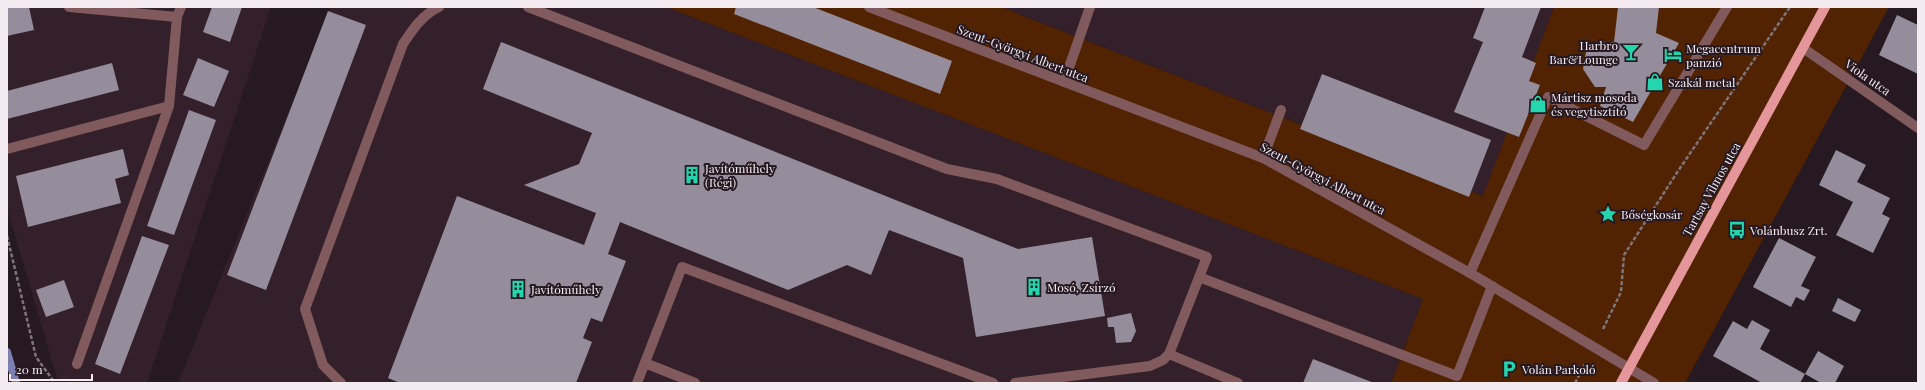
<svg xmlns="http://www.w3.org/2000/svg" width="1925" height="390" font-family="'Playfair Display',serif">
<rect width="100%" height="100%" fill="#261921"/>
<path fill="#33202b" d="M7,7H271L147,383H69L57,378L7,208Z
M331,7H666L1423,299L1391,383H178Z
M1001,7H1554L1484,196Z"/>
<path fill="#512302" d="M666,7H1001L1483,196L1554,7H1889L1685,383H1391L1423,299Z"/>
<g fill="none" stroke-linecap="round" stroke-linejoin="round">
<path stroke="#7b7fb1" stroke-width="8" d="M7,352L16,383"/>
</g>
<path fill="#958d9c" d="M7,7H29L34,30L7,36Z
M212,7H242L230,42L203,32Z
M736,7H813L952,61L940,94L734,14Z
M1485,7H1541L1522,57L1536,63L1529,81L1540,85L1519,137L1454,112L1483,42L1473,38Z
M1618,7H1659L1656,33L1679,43L1633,122L1600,106L1606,87H1595L1583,69L1586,52L1599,42H1614Z
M328,11L366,25L266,290L227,275Z
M1897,15L1918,25V74L1879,55Z
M501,42L1018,249L1092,237L1105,316L976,337L963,258L889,230L871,275L847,265L788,290L620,222L608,254L626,261L602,322L591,318L583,338L592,342L576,383H400L388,378L457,196L584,245L596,213L524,185L579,164L592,133L483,89Z
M198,58L229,71L214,107L183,95Z
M112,63L119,90L7,119V91Z
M1322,74L1491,140L1469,197L1300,129Z
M189,110L216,120L174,235L147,226Z
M123,149L129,175L115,179L121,203L28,227L16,176Z
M1836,150L1866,165L1857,182L1890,198L1882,214L1890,218L1873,253L1836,235L1853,202L1819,185Z
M142,236L169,245L120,374L95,364Z
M1779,238L1816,257L1801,286L1810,290L1804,301L1796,297L1791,307L1753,287Z
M64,280L74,307L46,317L36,290Z
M1838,298L1861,310L1855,322L1832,311Z
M1131,313L1136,331L1131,342L1116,343L1114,327H1108L1107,318Z
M1752,320L1770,330L1760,349L1805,374L1800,383H1762L1713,356L1733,321L1747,329Z
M1818,351L1844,366L1835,383H1821L1805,374Z
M1313,359L1374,383H1303Z"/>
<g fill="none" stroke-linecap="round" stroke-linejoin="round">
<path stroke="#7f747a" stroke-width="2.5" stroke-dasharray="4 2" stroke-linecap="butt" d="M7,236L36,357L55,383
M1603,329L1621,292L1624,255L1678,171L1790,7
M1575,383L1585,364"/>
<path stroke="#805a5c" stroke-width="10" d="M69,7L177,17L181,7
M528,7L947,169L997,179L1207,257L1169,354L1163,360L1150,366L1015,383
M1064,82L1090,7
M7,149L169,106
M1263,158L1281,110
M1470,273L1548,97L1644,145L1727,7
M1199,277L1457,376L1492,286
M1169,354L1238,383
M645,363L695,383
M77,364L169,106L177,17
M341,383L323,365L305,309L403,44C413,29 422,15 439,7
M637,383L682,267L993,383"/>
<path stroke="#805a5c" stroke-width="10" d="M869,7L1263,158L1470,273L1654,383
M1803,48L1918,128"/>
<path stroke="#e4969a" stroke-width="10" d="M1621,383L1825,7"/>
</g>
<defs>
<g id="bar-bare" transform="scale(1.38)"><path d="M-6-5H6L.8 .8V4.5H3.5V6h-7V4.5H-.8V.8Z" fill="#24d5ae" stroke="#261921" stroke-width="2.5" paint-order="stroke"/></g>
<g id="hotel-bare" transform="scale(1.38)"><path d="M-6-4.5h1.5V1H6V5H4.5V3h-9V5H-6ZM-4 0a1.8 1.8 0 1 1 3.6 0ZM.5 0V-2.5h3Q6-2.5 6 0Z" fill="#24d5ae" stroke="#261921" stroke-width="2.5" paint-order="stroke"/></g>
<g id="shop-bare" transform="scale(1.38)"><path d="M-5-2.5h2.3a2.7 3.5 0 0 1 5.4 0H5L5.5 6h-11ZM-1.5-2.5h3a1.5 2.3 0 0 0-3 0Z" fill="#24d5ae" stroke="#261921" stroke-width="2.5" paint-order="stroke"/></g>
<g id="building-bare" transform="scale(1.38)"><path d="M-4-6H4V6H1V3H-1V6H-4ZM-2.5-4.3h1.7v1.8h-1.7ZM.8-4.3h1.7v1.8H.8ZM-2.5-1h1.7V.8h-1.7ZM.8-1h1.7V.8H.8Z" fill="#24d5ae" stroke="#261921" stroke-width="2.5" paint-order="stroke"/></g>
<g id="sight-bare" transform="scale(1.38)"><path d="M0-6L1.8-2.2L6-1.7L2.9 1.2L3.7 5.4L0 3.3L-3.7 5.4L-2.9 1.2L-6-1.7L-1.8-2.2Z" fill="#24d5ae" stroke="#261921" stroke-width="2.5" paint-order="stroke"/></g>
<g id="bus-bare" transform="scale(1.38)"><path d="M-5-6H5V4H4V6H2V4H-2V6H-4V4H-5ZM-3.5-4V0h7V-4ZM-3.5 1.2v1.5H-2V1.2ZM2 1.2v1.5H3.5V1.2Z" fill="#24d5ae" stroke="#261921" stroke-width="2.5" paint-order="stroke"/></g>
<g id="parking-bare" transform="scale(1.38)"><path d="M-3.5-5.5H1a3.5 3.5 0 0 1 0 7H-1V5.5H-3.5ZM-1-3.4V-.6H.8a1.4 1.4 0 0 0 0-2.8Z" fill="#24d5ae" stroke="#261921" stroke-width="2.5" paint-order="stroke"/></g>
</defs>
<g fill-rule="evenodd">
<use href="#bar-bare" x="1631" y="52"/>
<use href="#hotel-bare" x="1673" y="55"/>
<use href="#shop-bare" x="1655" y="82"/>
<use href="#shop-bare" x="1538" y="104"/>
<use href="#building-bare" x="692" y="175"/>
<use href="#sight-bare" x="1608" y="214"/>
<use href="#bus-bare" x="1737" y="230"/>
<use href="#building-bare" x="1034" y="287"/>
<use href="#building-bare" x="518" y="289"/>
<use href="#parking-bare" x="1509" y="369"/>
</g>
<g text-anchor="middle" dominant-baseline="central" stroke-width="4" stroke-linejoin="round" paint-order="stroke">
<g font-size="12" fill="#f4ebf0" stroke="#261921" text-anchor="start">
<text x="1618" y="45" text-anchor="end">Harbro<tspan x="1618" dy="14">Bar&amp;Lounge</tspan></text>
<text x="1686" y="48">Megacentrum<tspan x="1686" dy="14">panzió</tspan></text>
<text x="1668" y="82">Szakál metal</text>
<text x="1551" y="97">Mártisz mosoda<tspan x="1551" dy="14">és vegytisztító</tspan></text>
<text x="705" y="168">Javítóműhely<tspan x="705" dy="14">(Régi)</tspan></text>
<text x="1621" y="214">Bőségkosár</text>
<text x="1750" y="230">Volánbusz Zrt.</text>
<text x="1047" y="287">Mosó, Zsírzó</text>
<text x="531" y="289">Javítóműhely</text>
<text x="1522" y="369">Volán Parkoló</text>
</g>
<g font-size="12" fill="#f4ebf0" stroke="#261921">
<text transform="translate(1023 53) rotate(21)">Szent-Györgyi Albert utca</text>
<text transform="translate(1868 77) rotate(35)">Viola utca</text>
<text transform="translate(1323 178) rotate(28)">Szent-Györgyi Albert utca</text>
<text transform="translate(1711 189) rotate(-61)">Tartsay Vilmos utca</text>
</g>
</g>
<rect width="1925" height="390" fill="none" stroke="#f4ebf0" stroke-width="16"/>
<path d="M10 374v6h82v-6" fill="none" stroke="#f4ebf0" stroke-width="2"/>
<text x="16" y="374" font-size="12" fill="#f4ebf0" stroke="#261921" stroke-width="3" paint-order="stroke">20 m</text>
</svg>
